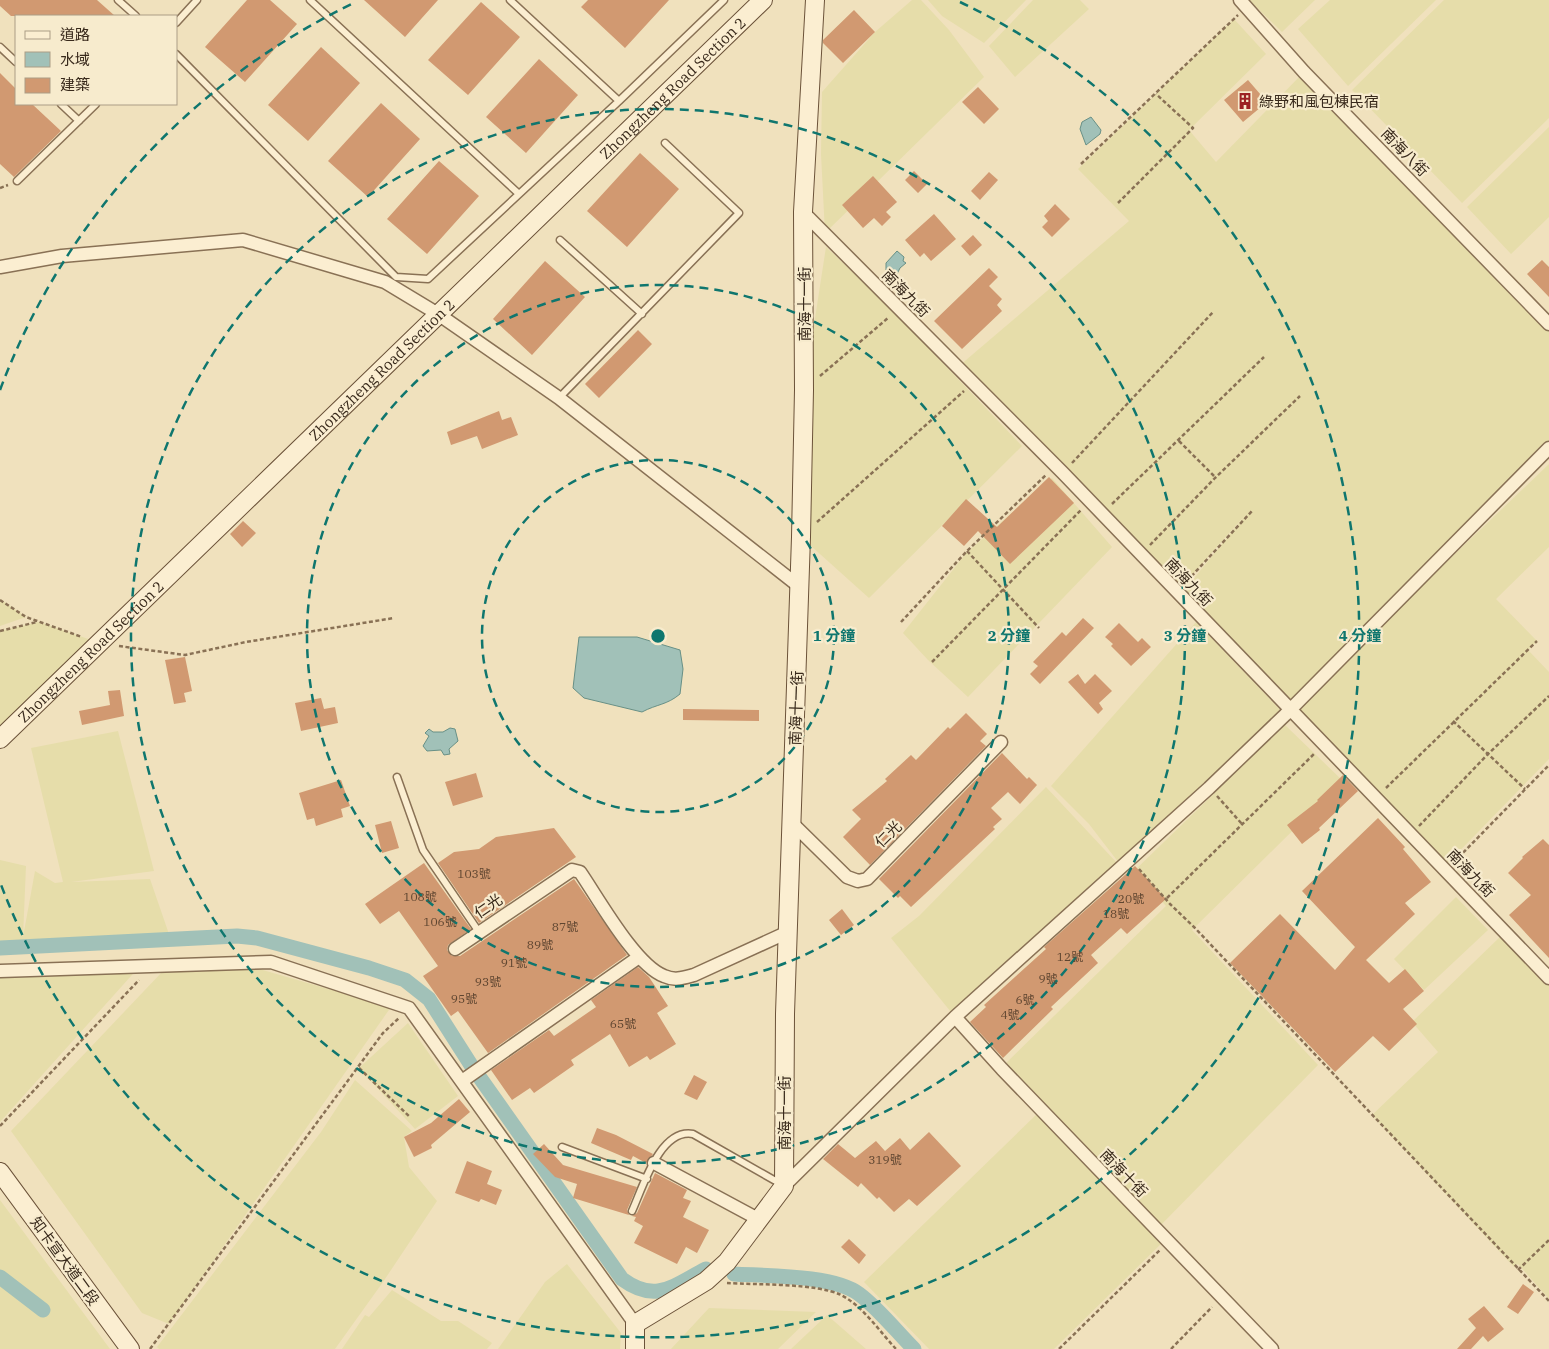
<svg xmlns="http://www.w3.org/2000/svg" width="1549" height="1349" font-family="'IBM Plex Serif','Noto Sans TC',serif">
<rect width="100%" height="100%" fill="#f0e1bd"/>
<path fill="#e6ddaa" d="M912,0H921L949,30L984,77L825,233L821,154L822,92L875,32Z
M928,0H1026L984,43L942,16Z
M1033,0H1080L1089,9L1015,77L989,46Z
M1249,0H1315L1282,32Z
M1330,0H1436L1348,86L1298,29Z
M1444,0H1549V118L1462,203L1352,90Z
M1234,19L1266,54L1189,130L1216,162L1304,72L1549,324V448L1289,705L1182,593L1247,513L1177,592L959,366L1129,221L1078,169Z
M1549,127V217L1511,254L1467,207Z
M826,247L894,312L1022,446L869,598L801,537L804,390Z
M1549,464V547L1496,599L1537,641L1528,650L1549,672V759L1443,868L1291,711Z
M1052,478L1112,547L968,697L928,660L903,633L967,552Z
M0,599L26,617L0,626Z
M39,622L100,643L0,739V631Z
M1196,622L1285,715L1119,863L1089,824L1051,786Z
M1285,725L1343,781L1192,930L1318,1065L1156,1230L1165,1240L1054,1349H929L864,1282L1038,1113L998,1071L1166,906L1134,871Z
M118,731L154,871L71,882L150,879L170,937L23,942L22,952L0,953V860L26,866L23,937L35,871L55,883L63,882L31,748Z
M1046,787L1118,864L955,1017L891,938L919,916Z
M1456,897L1488,930L1424,990L1394,959Z
M1502,935L1549,979V1299L1518,1264L1514,1267L1372,1115L1438,1052L1412,1022Z
M140,966L0,1122V971Z
M252,967L391,1007L169,1324L142,1313L11,1131L163,971Z
M408,1023L458,1096L415,1129L359,1068Z
M355,1080L412,1131L404,1137L409,1167L437,1201L383,1282L335,1349H159L157,1347L321,1132Z
M0,1200L110,1349H0Z
M567,1264L621,1333L620,1349H498L545,1282Z
M392,1290L441,1321H458L492,1343L487,1349H342L365,1315L369,1317Z
M709,1308L816,1312L778,1349H671Z
M827,1315L866,1349H791Z"/>
<path fill="#a1c1b8" stroke="#689086" d="M1091,117L1101,130L1100,134L1086,145L1080,129L1082,122Z
M897,251L904,257L903,261L906,263L900,268L897,274L886,270V263Z
M579,637H637L680,650L683,669L680,694C667,705 657,704 642,712L584,698L573,688Z
M450,728L455,729L458,741L449,749L450,754L444,755L441,750L427,751L423,746L429,736L425,733L429,729L433,732H443Z"/>
<g fill="none" stroke-linecap="round" stroke-linejoin="round">
<path stroke="#a1c1b8" stroke-width="15" d="M0,948L237,936L257,938L369,968L405,980L429,999L471,1065
M478,1075L622,1279C656,1304 673,1286 706,1269
M734,1274C766,1276 834,1275 859,1294C878,1308 897,1332 914,1349
M0,1277L43,1310"/>
</g>
<path fill="#d19971" d="M0,0H97L115,16H11L0,6Z
M247,0H270L297,24L245,82L205,47Z
M364,0H438L405,37Z
M588,0H669L625,48L581,7Z
M481,2L520,37L468,95L428,60Z
M854,10L875,32L843,63L823,43V40Z
M321,47L360,83L308,141L268,105Z
M539,59L578,95L526,153L486,117Z
M0,73L16,89V104H32L61,131L14,177L0,164Z
M1248,80L1267,102L1243,122L1224,100Z
M978,87L999,109L984,124L962,102Z
M381,103L420,139L368,197L328,161Z
M640,153L679,189L627,247L587,211Z
M439,161L479,196L427,254L387,219Z
M914,171L927,184L918,193L905,180Z
M989,172L998,180L980,200L971,191Z
M873,176L897,202L886,212L891,217L882,226L874,218L863,228L842,205Z
M1055,204L1070,219L1052,237L1042,227L1048,221L1044,216Z
M934,214L956,239L931,261L924,253L920,257L905,240Z
M973,235L982,245L970,256L961,246Z
M1542,260L1549,267V297L1527,274Z
M545,261L585,297L532,355L493,319Z
M989,268L998,277L989,286L1002,299L997,305L1002,311L962,349L934,321Z
M638,330L652,344L599,398L585,384Z
M499,411L502,420L511,417L518,435L482,449L477,436L451,445L447,432Z
M1049,477L1074,503L1010,564L978,531L964,546L942,526L966,499L997,527Z
M243,521L256,533L242,547L230,534Z
M1083,618L1094,628L1040,684L1030,674L1038,666L1033,662L1062,632L1066,636Z
M1119,623L1138,642L1142,638L1151,647L1131,666L1111,646L1113,644L1105,637Z
M185,657L192,691L184,693L186,702L174,704L165,660Z
M1078,674L1085,684L1095,674L1112,691L1099,703L1103,709L1098,714L1068,682Z
M120,690L124,716L82,725L79,711L110,705L108,691Z
M321,698L324,709L335,707L338,723L301,731L295,703Z
M683,709L759,710V721L683,720Z
M966,713L987,734L980,741L986,746L870,865L843,837L861,819L852,810L887,781L885,779L911,755L916,760L948,727L950,729Z
M1002,753L1027,779L1029,777L1037,785L1020,804L1008,792L991,808L1002,819L993,827L995,829L911,907L900,896L898,898L879,879Z
M476,773L483,797L453,806L445,782Z
M1343,775L1358,791L1319,828L1320,830L1302,844L1287,825L1318,801L1317,800Z
M341,780L350,806L341,809L343,817L316,826L314,818L307,820L299,793Z
M1378,818L1405,847L1403,849L1431,882L1405,903L1415,914L1366,960L1389,983L1405,969L1424,991L1403,1009L1417,1024L1389,1051L1373,1036L1335,1072L1230,963L1280,914L1335,970L1355,947L1302,891Z
M391,821L399,848L382,853L375,825Z
M554,828L576,857L479,923L438,863L454,852L479,849L496,837Z
M1543,839L1549,845V958L1509,915L1531,895L1508,873L1523,858L1522,857Z
M424,863L471,929L448,945L447,950L452,956H460L574,879L627,955L488,1053L458,1011L451,1016L423,976L438,966L399,911L380,924L365,904Z
M1135,866L1166,899L1127,934L1121,928L1091,955L1098,963L1051,1007L1053,1009L1003,1058L970,1022L986,1007L984,1005L1046,949L1044,947Z
M842,909L854,925L841,935L829,920Z
M638,967L649,977L668,1006L657,1013L676,1044L650,1060L647,1056L629,1067L610,1034L571,1060L574,1065L534,1093L530,1088L512,1100L491,1070L549,1030L554,1036L596,1007L591,1000Z
M694,1075L707,1082L697,1100L684,1094Z
M459,1099L470,1112L431,1145L432,1148L414,1157L404,1137L431,1123Z
M597,1128L616,1135L653,1154L646,1163L633,1156L631,1160L591,1143Z
M929,1132L961,1166L917,1206L909,1199L894,1212L879,1197L877,1199L861,1183L858,1187L823,1159L838,1144L855,1158L876,1141L885,1151L900,1138L910,1150Z
M544,1144L563,1165L637,1187L627,1210L629,1215L573,1198L577,1184L555,1177L533,1154Z
M467,1161L492,1171L487,1184L502,1190L496,1205L481,1199L479,1202L455,1193Z
M655,1173L687,1190L683,1198L691,1201L683,1217L709,1230L697,1253L686,1247L677,1264L634,1243L643,1226L634,1221L636,1217L632,1216L637,1213Z
M849,1239L866,1255L859,1264L841,1247Z
M1523,1284L1534,1292L1518,1314L1507,1307Z
M1484,1306L1504,1329L1488,1342L1483,1336L1471,1349H1457L1476,1328L1468,1319Z"/>
<g fill="none" stroke-linecap="round" stroke-linejoin="round">
<g stroke="#897155" stroke-width="9">
<path id="lane" d="M118,0L136,16
M310,0L519,194
M510,0L619,101L724,0
M176,23L197,0
M0,47L16,62
M176,54L396,277L428,279L619,101
M61,104L79,121
M17,181L96,104
M560,240L642,314
M559,398L739,213L665,143
M397,777L423,850L479,932
M562,1147L647,1179
M632,1211C643,1187 660,1128 693,1134L781,1184"/>
</g>
<g stroke="#897155" stroke-width="15">
<path id="street" d="M1240,0L1304,72L1549,324
M803,212L1063,473L1549,978
M0,267L62,256L243,240L385,282L438,314L559,398L800,587
M792,823L847,877L858,881L867,879L1001,742
M455,949L572,870L580,872C598,898 635,965 664,976C675,981 683,978 694,975L788,932
M0,971L271,962L409,1008L635,1324
M955,1017L1002,1069L1272,1349
M462,1081L639,957
M654,1163L760,1220
M784,1186L955,1017L1209,788L1285,715L1549,448"/>
</g>
<g stroke="#6b5239" stroke-width="20">
<g id="secondary">
<path id="s1" d="M0,739L763,0"/>
<path d="M0,1172L130,1349"/>
<path d="M635,1349V1324L706,1281L727,1262L784,1186L785,1014L801,537L804,390L803,212L815,0"/>
</g>
</g>
<path stroke="#897155" stroke-width="2.5" stroke-dasharray="4 2.5" stroke-linecap="butt" d="M1081,164L1238,15
M0,188L8,185
M1118,203L1193,128L1156,94
M820,376L888,318
M1179,441L1215,477
M1072,463L1214,311
M1112,504L1264,357
M817,522L964,391
M1150,545L1215,478L1300,396
M967,551L1039,628
M1187,581L1252,511
M0,600L26,617L82,637
M901,622L967,551L1047,474
M0,631L37,622
M119,646L185,655L246,642L394,618
M932,662L1081,510
M1453,721L1525,789
M1386,788L1537,641
M1217,796L1242,824
M1419,826L1488,754L1549,696
M1454,862L1549,765
M1139,869L1170,904L1195,928L1549,1301
M1167,898L1315,753
M359,1068L410,1117
M0,1126L139,980
M1518,1270L1549,1240
M727,1283C758,1285 816,1283 841,1295C863,1306 880,1332 896,1349
M150,1349L383,1033L399,1018
M1059,1349L1160,1250
M1171,1349L1212,1307"/>
<use href="#lane" stroke="#fbeed1" stroke-width="6"/>
<use href="#street" stroke="#fbeed1" stroke-width="12"/>
<use href="#secondary" stroke="#fbeed1" stroke-width="18"/>
</g>
<g fill="none" stroke="#0f766e" stroke-width="2.5" stroke-dasharray="9 6">
<circle cx="658" cy="636" r="176"/>
<circle cx="658" cy="636" r="351"/>
<circle cx="658" cy="636" r="527"/>
<path d="M0 390A702 702 0 0 1 356 2M960 2A702 702 0 1 1 0 882"/>
</g>
<defs>
<g id="building-bare" transform="scale(1.35)"><path d="M-4-6H4V6H1V3H-1V6H-4ZM-2.5-4.3h1.7v1.8h-1.7ZM.8-4.3h1.7v1.8H.8ZM-2.5-1h1.7V.8h-1.7ZM.8-1h1.7V.8H.8Z" fill="#9c2223" stroke="#f7ebcd" stroke-width="2.5" paint-order="stroke"/></g>
</defs>
<g fill-rule="evenodd">
<use href="#building-bare" x="1245" y="101"/>
</g>
<g text-anchor="middle" dominant-baseline="central" stroke-width="4.5" stroke-linejoin="round" paint-order="stroke">
<g font-size="12" fill="#5e4530">
<text x="474" y="873">103號</text>
<text x="420" y="896">108號</text>
<text x="1131" y="898">20號</text>
<text x="1116" y="913">18號</text>
<text x="440" y="921">106號</text>
<text x="565" y="926">87號</text>
<text x="540" y="944">89號</text>
<text x="1070" y="956">12號</text>
<text x="514" y="962">91號</text>
<text x="1048" y="978">9號</text>
<text x="488" y="981">93號</text>
<text x="464" y="998">95號</text>
<text x="1025" y="999">6號</text>
<text x="1010" y="1014">4號</text>
<text x="623" y="1023">65號</text>
<text x="885" y="1159">319號</text>
</g>
<g font-size="15" fill="#38291b" stroke="#f7ebcd">
<text stroke="none"><textPath href="#s1" startOffset="936">Zhongzheng Road Section 2</textPath></text>
<text transform="translate(1405 152) rotate(46)">南海八街</text>
<text transform="translate(906 293) rotate(45)">南海九街</text>
<text transform="translate(804 304) rotate(-90)">南海十一街</text>
<text stroke="none"><textPath href="#s1" startOffset="531">Zhongzheng Road Section 2</textPath></text>
<text transform="translate(1189 582) rotate(46)">南海九街</text>
<text stroke="none"><textPath href="#s1" startOffset="126">Zhongzheng Road Section 2</textPath></text>
<text transform="translate(796 708) rotate(-88)">南海十一街</text>
<text transform="translate(888 834) rotate(-45)">仁光</text>
<text transform="translate(1471 873) rotate(46)">南海九街</text>
<text transform="translate(488 906) rotate(-34)">仁光</text>
<text transform="translate(784 1113) rotate(-90)">南海十一街</text>
<text transform="translate(1124 1173) rotate(46)">南海十街</text>
<text transform="translate(65 1261) rotate(54)">知卡宣大道二段</text>
</g>
<g font-size="15" fill="#38291b" stroke="#f7ebcd" text-anchor="start">
<text x="1259" y="101">綠野和風包棟民宿</text>
</g>
</g>
<circle cx="658" cy="636" r="8" fill="#0f766e" stroke="#f7ebcd" stroke-width="2.5"/>
<g font-size="15" text-anchor="middle" font-weight="bold" fill="#0f766e" stroke="#f7ebcd" stroke-width="4.5" stroke-linejoin="round" paint-order="stroke">
<text x="834" y="641">1 分鐘</text>
<text x="1009" y="641">2 分鐘</text>
<text x="1185" y="641">3 分鐘</text>
<text x="1360" y="641">4 分鐘</text>
</g>
<rect x="15" y="15" width="162" height="90" fill="#f7ebcd" stroke="#ab9d86"/>
<rect x="25" y="31" width="25" height="8" fill="#fbeed1" stroke="#ab9d86"/>
<text x="60" y="40" font-size="15" fill="#38291b">道路</text>
<rect x="25" y="52" width="25" height="15" fill="#a1c1b8" stroke="#ab9d86"/>
<text x="60" y="65" font-size="15" fill="#38291b">水域</text>
<rect x="25" y="78" width="25" height="15" fill="#d19971" stroke="#ab9d86"/>
<text x="60" y="90" font-size="15" fill="#38291b">建築</text>
</svg>
